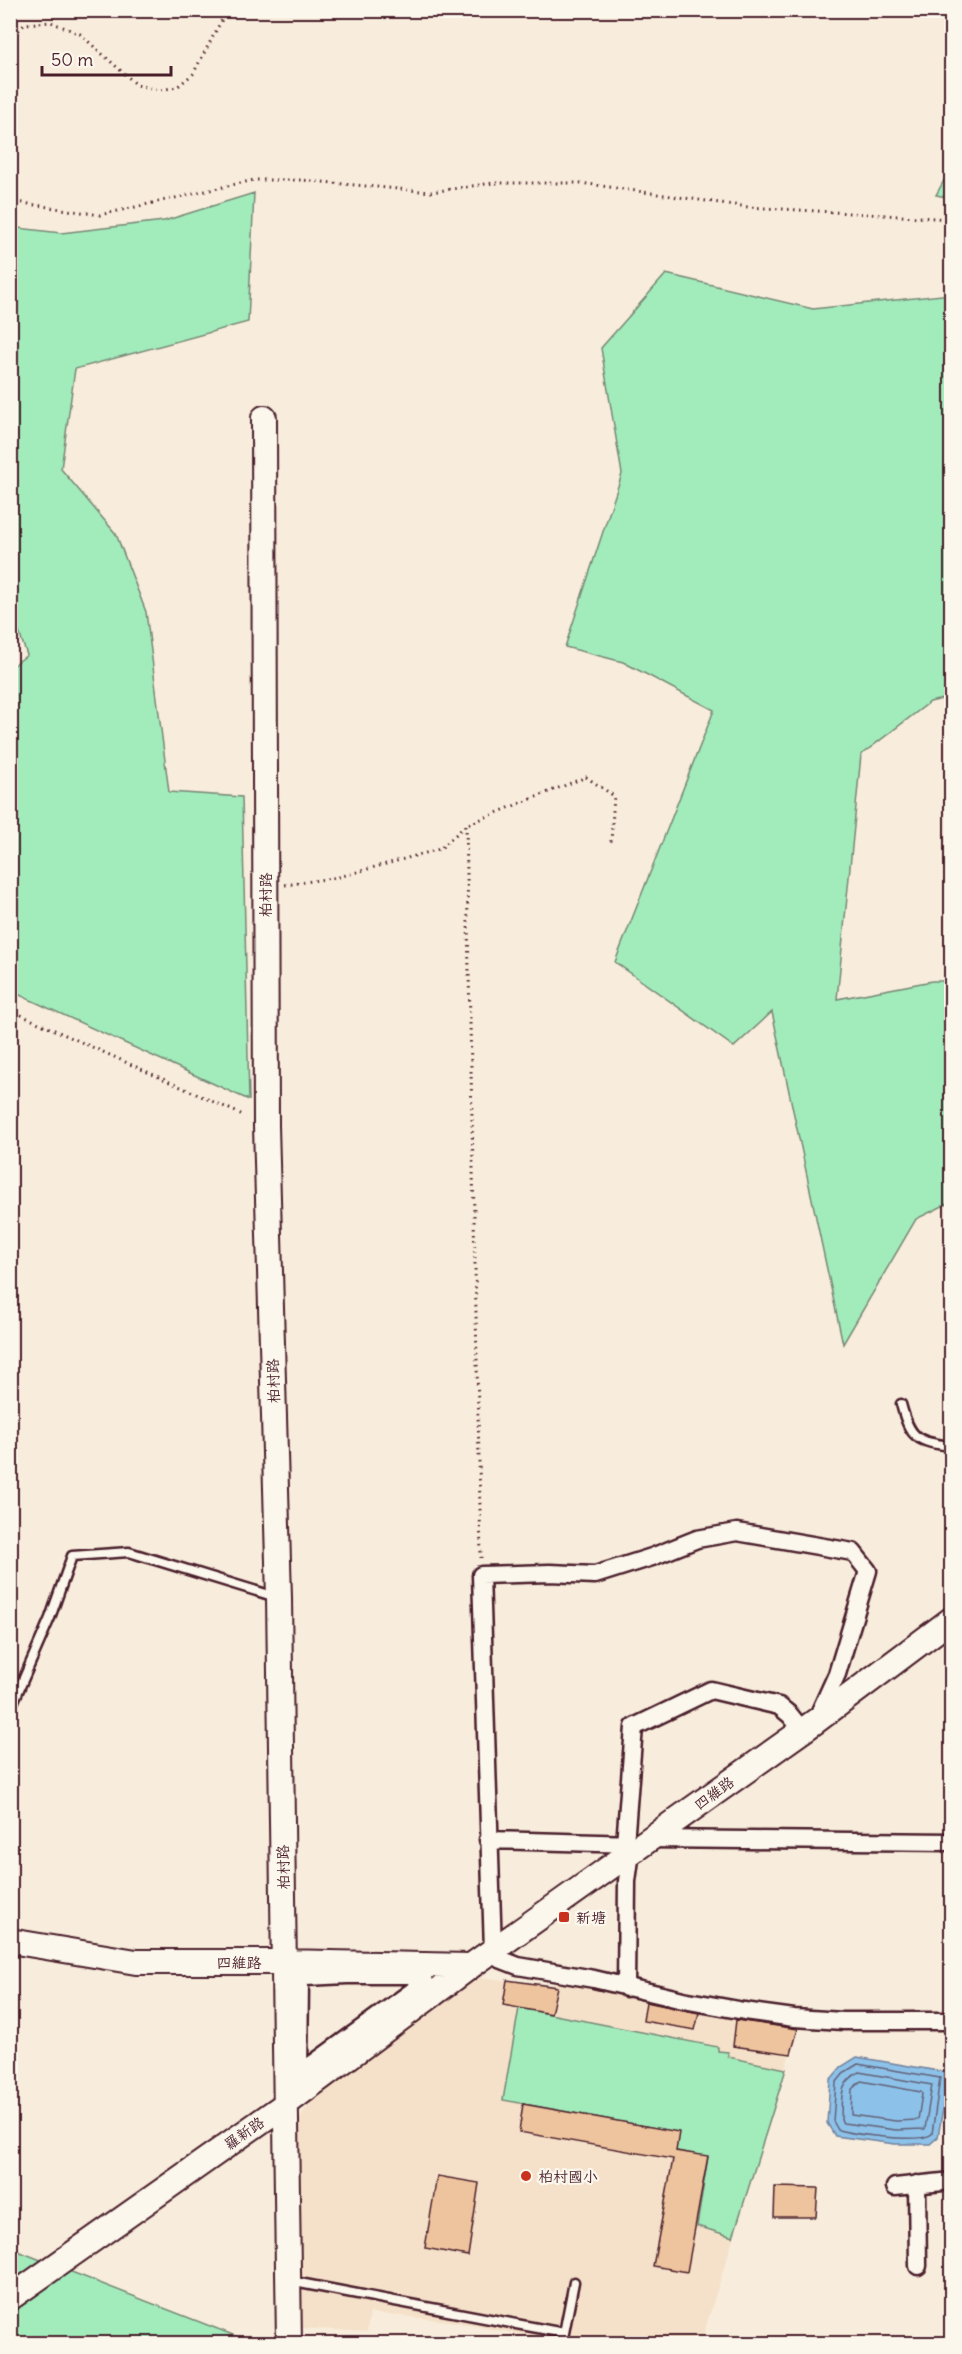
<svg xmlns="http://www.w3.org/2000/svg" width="962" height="2354" font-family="Delius,'LXGW WenKai TC',sans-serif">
<rect width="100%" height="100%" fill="#f8eddc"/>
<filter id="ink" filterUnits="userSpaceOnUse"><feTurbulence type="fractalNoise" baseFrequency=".0167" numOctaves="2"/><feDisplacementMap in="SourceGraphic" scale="12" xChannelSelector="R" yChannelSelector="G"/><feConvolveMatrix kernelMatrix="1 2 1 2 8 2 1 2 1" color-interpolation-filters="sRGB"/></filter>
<g filter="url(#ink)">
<path fill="#f5e1c9" d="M480,1977L553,1986L555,1981L798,2027L701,2343H565L448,2321L370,2313L367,2332L302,2328L298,2124L304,2111L319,2094Z"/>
<path fill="#a2ecbc" stroke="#768674" stroke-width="1.5" d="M951,168V198L936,195Z
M254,193L248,322L75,369L61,469L116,534L146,612L169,792L242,797L249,1100L11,991V667L27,655L10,607V227L61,233L164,221Z
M666,274L813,309L951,294V697L930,702L861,755L837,999L932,981H951V1202L916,1219L843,1344L772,1012L734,1047L615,962L714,710L623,662L565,647L622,474L601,348Z
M519,2008L718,2047V2051L728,2052V2057L786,2069L733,2237L697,2226L708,2157L676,2151L678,2132L503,2100Z
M10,2248L251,2342V2343H11Z"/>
<path fill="#8cc2e9" stroke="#72819d" stroke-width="1.5" d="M857,2057L944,2072L948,2079L938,2137L930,2144H895L835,2136L827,2123L830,2080L841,2067Z"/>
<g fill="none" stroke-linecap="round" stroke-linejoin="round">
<path stroke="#646077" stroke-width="1.5" d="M858,2064L940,2078L932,2134C920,2144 854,2134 838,2130L833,2121L836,2083L845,2072Z
M859,2072L932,2085L925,2129L896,2130L843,2123L841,2120C842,2098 838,2084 859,2072Z
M861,2081L921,2092L922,2094L918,2120L896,2121L851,2115L852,2089Z"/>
</g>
<path fill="#eec49e" stroke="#4a1f2b" stroke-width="1.5" d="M507,1980L557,1987L551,2014L503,2005Z
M646,2002L699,2013L695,2030L643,2021Z
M736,2020L798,2029L791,2054L733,2046Z
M523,2104L679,2132L676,2151L708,2156L687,2272L653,2266L673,2159L519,2132Z
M437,2176L479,2183L468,2256L425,2248Z
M775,2187L818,2188L816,2217H774Z"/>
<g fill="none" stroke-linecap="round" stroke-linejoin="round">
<g stroke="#4a1f2b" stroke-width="13">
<path id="lane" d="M901,1404C910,1438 916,1442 952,1446
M10,1710L50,1618L72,1556L129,1552L276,1597
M289,2281L564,2333L574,2282
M562,2344L564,2333"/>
</g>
<g stroke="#4a1f2b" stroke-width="21">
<path id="street" d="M650,1839L952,1842
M488,1840L634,1844
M625,1844L634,1727L711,1690L779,1706L790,1715L802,1730
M493,1950L481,1575L550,1573L595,1575L652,1557L697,1539L737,1532L853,1552L868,1571L837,1674L817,1718
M487,1954L518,1966L594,1979L683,2000L744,2011L794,2018L843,2021H952
M347,1975H415L423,1976L425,1982L299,2074L300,1980L306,1977Z
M626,1988L627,1881L631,1852
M917,2184L918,2266
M895,2187L952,2181"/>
</g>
<g stroke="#4a1f2b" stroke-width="28">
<path id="secondary" d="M264,418L266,1126L279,1598L289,2344
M10,1941L136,1962H284L470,1966
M10,2298L287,2103L475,1963L816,1721L952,1619"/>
</g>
<path stroke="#4a1f2b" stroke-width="3" stroke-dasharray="1.5 4.5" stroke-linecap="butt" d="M10,39L25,24L51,22L80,34L137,85L160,90L177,87L193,74L227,10
M10,201L100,215L254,180H301L431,192L493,183H581L748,207L952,219
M466,825L481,1558
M285,885L339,877L440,849L466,825L586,777L614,796L611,842
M10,1010L245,1116"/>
<use href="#lane" stroke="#fbf7ec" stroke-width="8"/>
<use href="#street" stroke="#fbf7ec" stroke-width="16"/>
<use href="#secondary" stroke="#fbf7ec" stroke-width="24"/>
</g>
</g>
<g fill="#c8321e" stroke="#fbf7ec" stroke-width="2">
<rect x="558" y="1911" width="12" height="12" rx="3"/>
<circle cx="526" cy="2176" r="6"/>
</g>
<g text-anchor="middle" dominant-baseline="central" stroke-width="4.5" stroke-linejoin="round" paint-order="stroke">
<g font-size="15" fill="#4a1f2b" stroke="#fbf7ec">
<text transform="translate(265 895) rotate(-90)">柏村路</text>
<text transform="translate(273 1381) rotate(-92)">柏村路</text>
<text transform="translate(714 1793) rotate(-36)">四維路</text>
<text transform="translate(283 1867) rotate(-91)">柏村路</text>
<text x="239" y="1962">四維路</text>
<text transform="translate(244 2133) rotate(-35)">羅新路</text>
</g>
<g font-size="15" fill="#4a1f2b" stroke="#fbf7ec" text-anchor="start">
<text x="576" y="1917">新塘</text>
<text x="538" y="2176">柏村國小</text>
</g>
</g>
<rect width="962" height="2354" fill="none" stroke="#fbf7ec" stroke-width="36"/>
<rect x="18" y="18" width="926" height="2318" fill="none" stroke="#4a1f2b" stroke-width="2" filter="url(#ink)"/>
<path d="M42 66v9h129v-9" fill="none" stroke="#4a1f2b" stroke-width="3"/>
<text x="51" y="66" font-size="18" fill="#4a1f2b" stroke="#fbf7ec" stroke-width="4.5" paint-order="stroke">50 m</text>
</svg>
